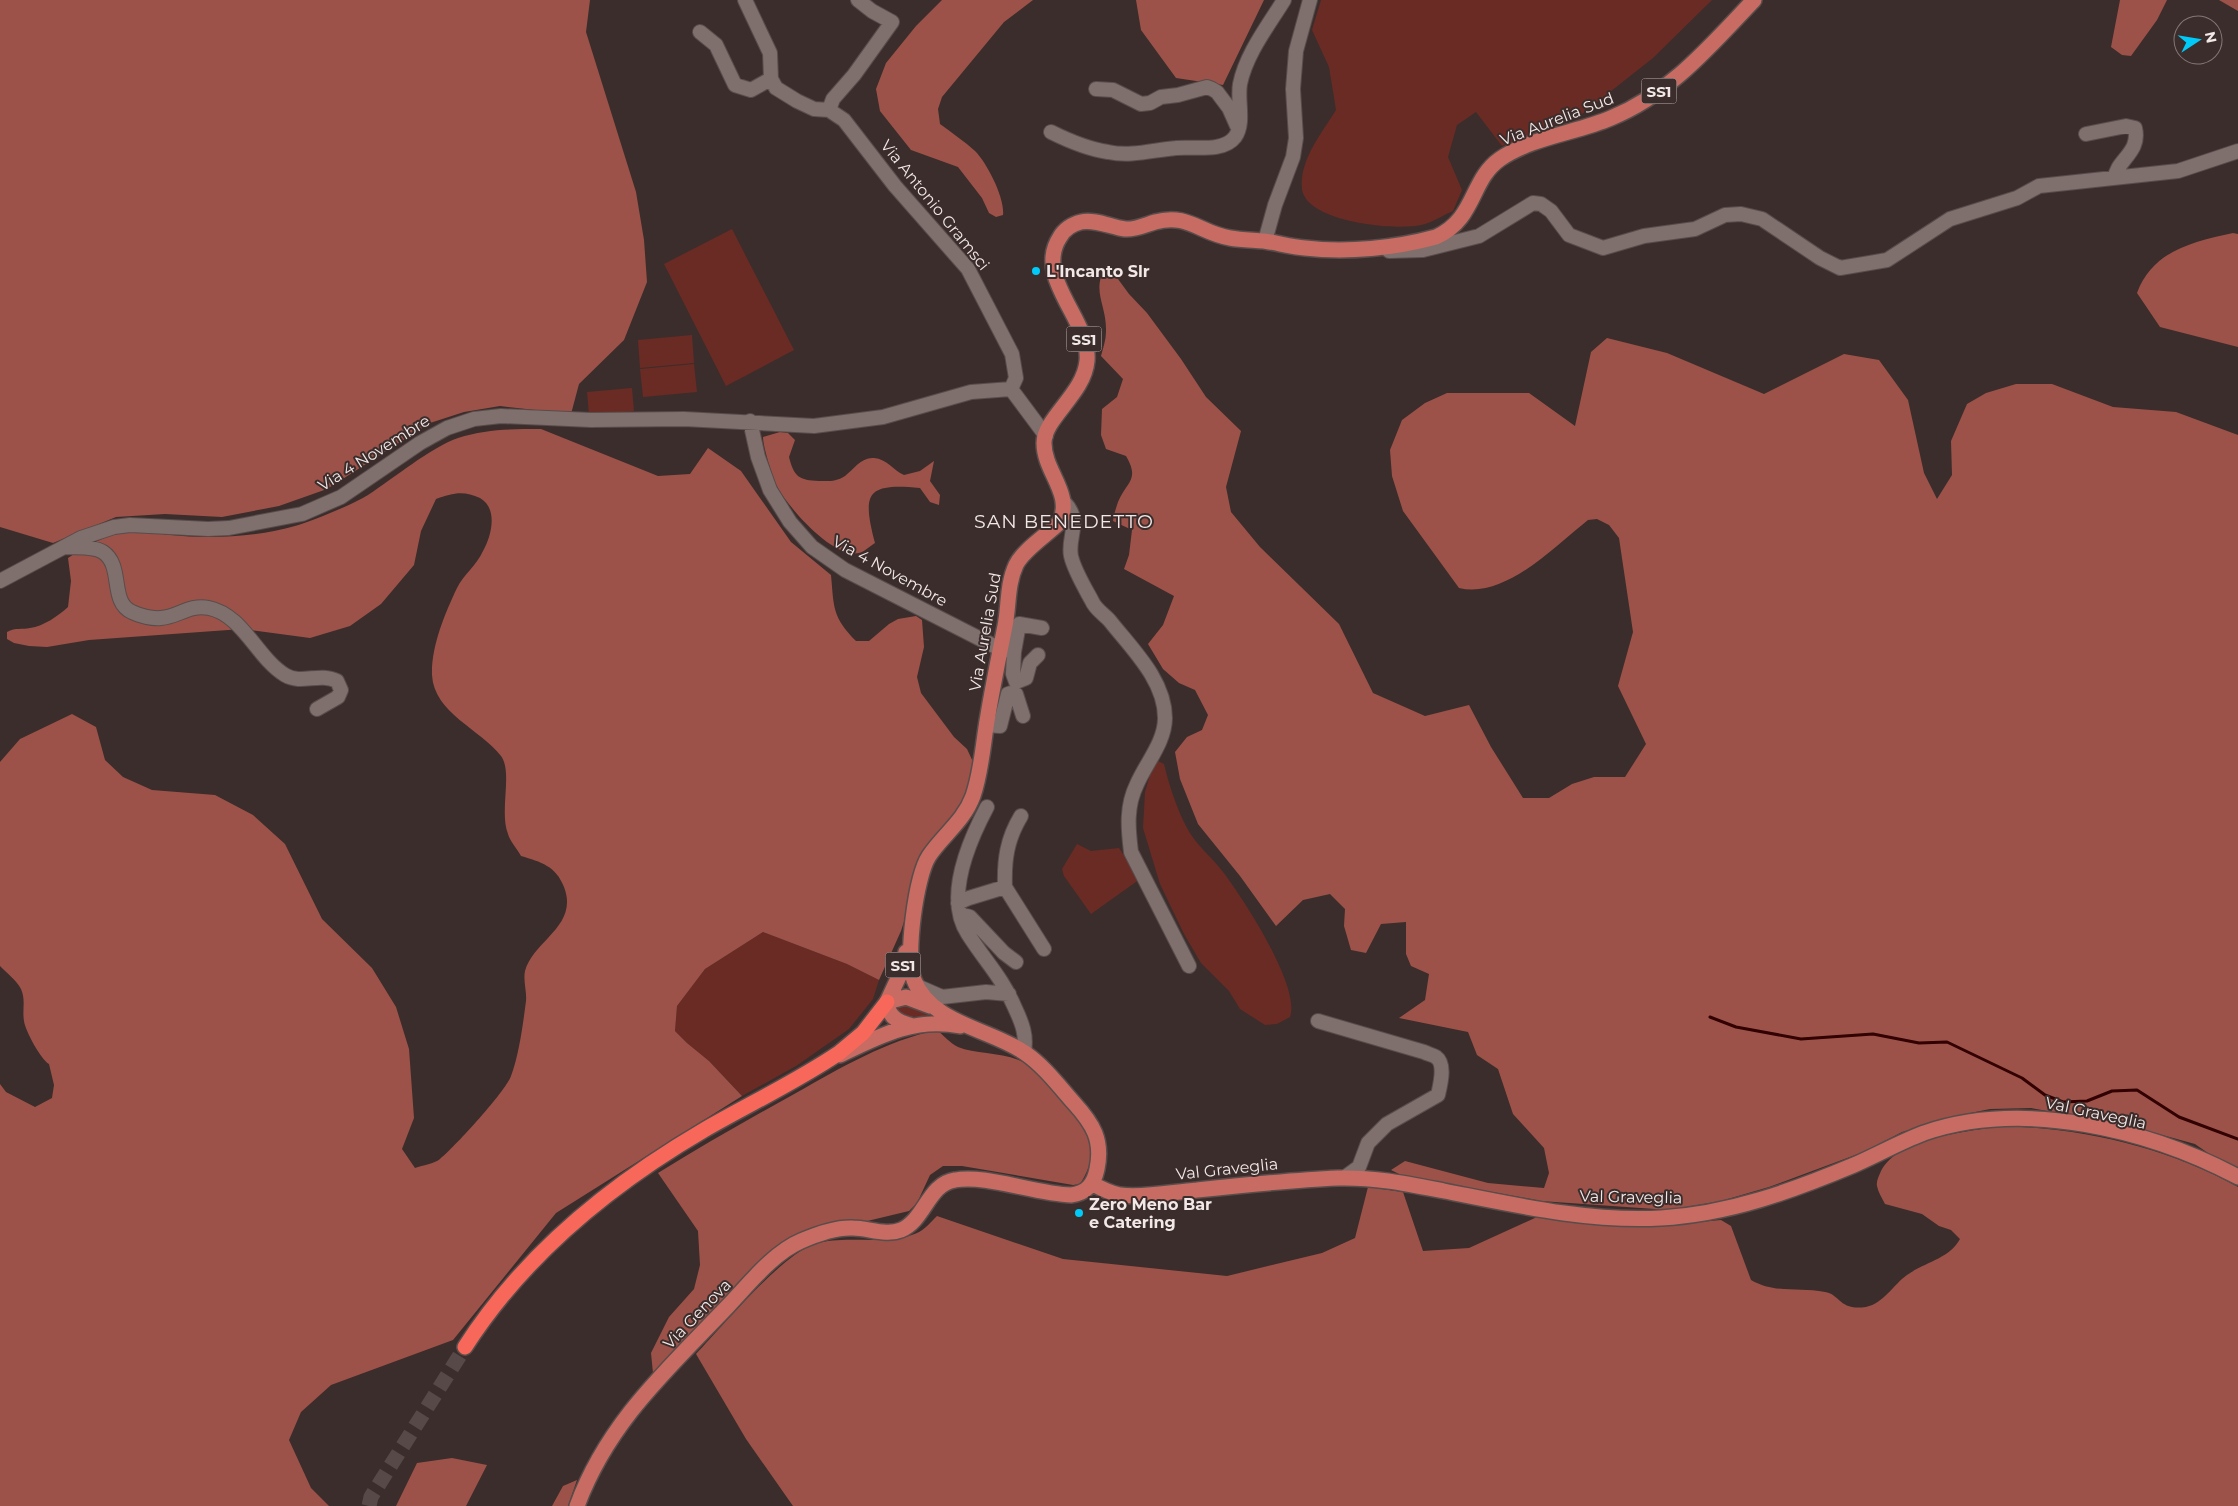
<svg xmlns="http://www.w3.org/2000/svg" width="2238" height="1506" font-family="Montserrat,sans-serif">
<rect width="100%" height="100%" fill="#3b2d2b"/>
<path fill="#6a2b24" d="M1321,0H1712L1653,58L1582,114L1502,146L1476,112L1457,125L1448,157L1462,190L1453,211C1443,215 1432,223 1421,225C1395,231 1306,222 1302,189C1299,160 1322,133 1336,110L1329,67L1312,30Z
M732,229L794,350L726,386L664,264Z
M692,335L694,363L640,368L638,340Z
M694,364L697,392L643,397L640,369Z
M632,388L634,411L589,415L587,392Z
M1158,761L1164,764C1169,785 1177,809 1187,828C1195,844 1212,857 1223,872C1243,898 1301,987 1290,1017L1277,1024L1265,1025L1240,1009L1229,991L1201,963L1184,934L1160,884L1143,828L1145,792L1150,775Z
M1077,844L1091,851L1119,848L1140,879L1091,914L1064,876L1062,869Z
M763,932L847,964L879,980L873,999L849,1029L796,1066L742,1096L709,1061L687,1043L675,1031L677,1006L705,969Z
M897,1002L928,1011V1015L912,1018L898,1014L894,1004Z"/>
<path fill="#9c5249" d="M0,0H590L586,32L636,192L644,240L647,282L624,340L579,384L571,414L500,406L464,412L430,423L327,489L279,506L222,517L165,514L116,517L53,543L0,527Z
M942,0H1033L1004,22L942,97L938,109L940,124C952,133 964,141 975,151C987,163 1005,198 1003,215L996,217L989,213L982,198L958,167L911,150L880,111L876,89L886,63L916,26Z
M1136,0H1264L1223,85L1176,78L1141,30Z
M2120,0H2167L2157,20L2131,56L2122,55L2111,47Z
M2219,0H2238V11Z
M2233,233L2238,234V347L2160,327L2137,293C2153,250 2193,242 2233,233Z
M1107,264L1129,294L1147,313L1181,359L1206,397L1241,431L1226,487L1231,512L1260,547L1339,624L1373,693L1425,716L1469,705L1491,747L1523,798H1549L1572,784L1594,777H1625L1646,744L1618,686L1633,632L1619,538L1609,525L1597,519L1588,520C1554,547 1505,599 1459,588L1403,511L1392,476L1390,450L1402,420L1425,403L1447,393H1529L1575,426L1591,352L1607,338L1667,353L1764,394L1844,354L1879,360L1908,400L1924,473L1937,499L1952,475L1951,441L1967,404L1986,393L2016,384H2052L2113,407L2176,412L2238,435V1174L2195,1144L2126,1125L2031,1108L1990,1109L1951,1117L1902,1132L1866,1151L1769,1187L1721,1201L1669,1210L1541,1201L1401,1175L1391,1170L1405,1161L1488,1183L1544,1188L1549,1173L1544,1148L1513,1114L1498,1069L1477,1055L1468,1032L1399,1018L1425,1000L1429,974L1411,966L1406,954V922L1381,924L1366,953L1351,950L1344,926L1345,909L1330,894L1303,900L1276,926L1240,876L1198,824L1180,779L1175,752L1187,737L1202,730L1208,715L1195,690L1179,683L1163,669L1148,644L1163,625L1174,596L1124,569L1129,555L1132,530L1113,521C1114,514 1116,508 1118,502C1127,481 1140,480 1126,456L1106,449L1101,435L1102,409L1117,397L1123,379L1101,356C1103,348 1106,340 1106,332C1107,303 1090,292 1107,264Z
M541,429L658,476L690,474L708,448L741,471L791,542L831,575C834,607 832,617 856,641H869L889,624L898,619L916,616L922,620L924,647L917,677L921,693L954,737L967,749L974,764L965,801L923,853L912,878L910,903L901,931L879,980L847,964L763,932L705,969L677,1006L675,1031L687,1043L709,1061L742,1096L556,1213L453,1340L331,1385L301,1412L289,1440L311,1488L329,1506H0V1084L6,1092L35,1107L52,1098L54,1085L49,1064C41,1060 25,1030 24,1021C22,1009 26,1001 21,989C17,981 7,973 0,966V762L20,739L72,714L96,727L105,760L123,777L152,790L215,795L253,815L285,844L322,919L372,968L396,1007L409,1049L414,1118L402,1149L415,1168C423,1165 434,1164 440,1159C454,1148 506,1091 511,1076C519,1055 523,1024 526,1001C527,992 523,981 525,971C534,940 579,926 564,887C556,866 541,862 521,856C517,849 510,841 508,834C499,811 513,772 501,756C480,729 434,713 432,675C431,647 445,613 457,588C463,575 477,565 483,551C492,535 498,508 480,498C464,490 452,493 436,499L421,531L414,565L381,604L350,626L310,638L242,629L89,640L47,647L29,646L14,643L7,639V632C16,627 22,630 30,628C44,626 58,616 68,607L71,581L68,558C86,546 107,534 129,531C144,529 157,534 171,535C208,539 259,537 295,526C312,521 354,504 368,495C394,478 430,448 458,438C486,429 512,429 541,429Z
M780,432L788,433L795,440L789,457C794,477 799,480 819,481C828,481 836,482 845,476C854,469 861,457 874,458C887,459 893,470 904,475L920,471L934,461L930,481L940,495L939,505L930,502L920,488C866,483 862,493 875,543C870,546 864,552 859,553C833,559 789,508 778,488C773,479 763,447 763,437Z
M937,1030C943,1035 951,1044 958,1047C975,1054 1001,1052 1021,1061C1037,1068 1087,1125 1091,1141C1094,1156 1088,1172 1080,1184L1073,1185L962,1166H943L930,1175L917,1203L909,1211L859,1223L816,1226L780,1244L653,1373L651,1353L669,1317L694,1289L700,1265L698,1231L658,1173C703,1145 749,1119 796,1093C842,1067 886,1041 937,1030Z
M2001,1126C2082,1128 2166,1147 2238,1187V1506H793L746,1439L696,1354C722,1327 782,1254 815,1244C848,1234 885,1247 917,1233C924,1230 931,1222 937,1216L1063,1259L1227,1276L1322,1253L1355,1238L1368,1187L1403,1192L1423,1251L1469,1248L1537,1217L1643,1227L1721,1220L1731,1226L1751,1280C1775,1294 1799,1287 1825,1292C1840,1294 1839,1311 1866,1307C1884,1303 1893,1285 1907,1275C1925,1262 1949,1259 1960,1239L1951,1230L1939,1226L1922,1214L1885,1204C1882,1198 1878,1192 1877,1186C1876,1181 1879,1176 1881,1171C1899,1137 1967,1132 2001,1126Z
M452,1458L487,1465L466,1506H396L417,1463Z
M577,1480L568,1506H552L563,1486Z"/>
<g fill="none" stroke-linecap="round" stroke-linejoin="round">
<path stroke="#320101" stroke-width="3" d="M1710,1017L1736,1027L1801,1039L1873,1034L1919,1043L1947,1042L2022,1078L2045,1095L2063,1102L2087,1101L2112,1091L2137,1090L2179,1117L2238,1139"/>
<path stroke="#564947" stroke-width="15" stroke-dasharray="15 8" stroke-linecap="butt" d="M369,1506L371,1497L465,1347"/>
<g stroke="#584d4b" stroke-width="16">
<path id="minor" d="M745,0L770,53L771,79L776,88L797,101L814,109L829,110L844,120L895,186L968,269L1012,354L1016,378L1011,389
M700,32L716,45L735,85L751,90L767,81L774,84
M1096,89L1113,90L1141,104L1150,103L1161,97L1178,95L1207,87L1212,89L1217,92L1229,108L1237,126
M829,110L833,99L854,75L892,22L872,11L858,0
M1051,132C1069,141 1088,149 1108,152C1131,157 1153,150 1176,148C1193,146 1223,153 1235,137C1245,123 1237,101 1240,84C1246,54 1268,26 1284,0
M2086,134L2126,126L2135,128C2141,153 2116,160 2115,178
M1265,241L1275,205L1293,157L1296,138L1293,89L1296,51L1310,0
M1389,251L1423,250L1479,236L1533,203L1541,204L1551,211L1569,235L1603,248L1644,236L1695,229L1725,215L1741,214L1762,219L1820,258L1840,268L1887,260L1950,219L2017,198L2039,186L2178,171L2238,151
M1011,389L1046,436
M750,421L758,457L770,490L790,522L812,547L845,570L1000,649L1014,652L1019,624L1042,628
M1064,502C1083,521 1067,536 1071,556C1074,570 1085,588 1092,601C1095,609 1104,614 1110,621C1132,649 1165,680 1165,718C1165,742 1146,763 1137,784C1126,806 1128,828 1131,852L1189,966
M66,547C76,548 94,546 103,552C124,566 109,602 132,612C140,616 152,619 161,618C178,617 189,604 209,608C243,615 257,658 285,675C302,685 319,672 337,681L341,690L338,697L317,709
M0,581L81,538L114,527L130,525L208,529L229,528L302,514L341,497L420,443L447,428L474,419L501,416L591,420L684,419L814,426L883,417L971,392L1011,389
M1014,652L1013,674L1016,682L1026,678L1030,663L1038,655
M986,725L1000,726L1008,694L1011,693L1016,694L1023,716
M987,807C969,841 944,898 968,934C985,961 1002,977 1015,1008C1022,1023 1027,1035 1024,1052
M1005,887L1044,949
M958,903L969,898L1005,887C1004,860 1007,839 1021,816
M962,921L967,916L970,917L1004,953L1016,962
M917,986L942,997L986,992L1009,994
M1318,1021L1424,1052C1428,1054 1433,1055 1436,1057C1446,1064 1440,1086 1438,1095L1387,1124L1368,1143L1359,1167L1344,1178"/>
</g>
<g stroke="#584d4b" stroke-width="18">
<path id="major" d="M887,1002L902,970L906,952
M887,1002L906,997L930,1006
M887,1002C888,1016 897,1022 910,1025
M840,1055C879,1036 915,1017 960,1026
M1093,1184C1102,1189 1110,1193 1120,1195C1145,1198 1172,1192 1197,1190C1244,1185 1291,1180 1338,1178C1375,1177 1408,1184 1444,1191C1515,1205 1588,1222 1661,1218C1729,1214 1792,1191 1854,1165C1877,1155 1900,1142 1924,1133C2023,1099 2148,1129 2238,1177
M577,1506C608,1422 668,1369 728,1306C749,1284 773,1253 801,1241C817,1234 836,1227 853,1228C868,1228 886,1236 901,1230C925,1220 928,1184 955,1180C985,1174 1036,1194 1071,1195C1087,1193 1094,1184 1097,1169C1103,1140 1093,1124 1074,1103C1059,1086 1044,1066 1025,1053C991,1029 931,1024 914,980C905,957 916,876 929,856C943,835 964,821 973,796C982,770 983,742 988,715C993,685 999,656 1005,626C1009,606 1007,584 1016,565C1023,550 1047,535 1060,522C1073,493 1044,472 1044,443C1044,418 1084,394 1087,361C1091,320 1033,278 1060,237C1064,230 1072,224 1081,222C1095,219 1111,227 1125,229C1135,230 1145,225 1155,222C1188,213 1200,233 1230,238C1241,240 1253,240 1264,241C1278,243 1291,247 1305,248C1347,253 1396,248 1436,237C1476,219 1470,180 1500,159C1532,137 1576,133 1611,118C1670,94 1711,45 1754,0"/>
</g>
<g stroke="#584d4b" stroke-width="18">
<path id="highway" d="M465,1347C524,1255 610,1185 704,1130C749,1104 796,1082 839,1053L863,1033L887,1002"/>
</g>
<use href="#minor" stroke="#7f6f6d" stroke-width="14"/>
<use href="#major" stroke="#c86b62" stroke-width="15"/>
<use href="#highway" stroke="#f8685a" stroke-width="15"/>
</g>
<g fill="#00cbf8" stroke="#3b2d2b" stroke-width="2">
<circle cx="1036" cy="271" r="5"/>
<circle cx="1079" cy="1213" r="5"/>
</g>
<g text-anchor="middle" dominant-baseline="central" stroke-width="4" stroke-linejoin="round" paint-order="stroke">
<g fill="#3b2d2b" stroke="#bbb0af" stroke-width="1">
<rect x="1641.5" y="78.5" width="35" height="25" rx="4"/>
<rect x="1066.5" y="326.5" width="35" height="25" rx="4"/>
<rect x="885.5" y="952.5" width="35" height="25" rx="4"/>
</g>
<g font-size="15" font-weight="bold" fill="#f2e8e7">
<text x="1659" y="91">SS1</text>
<text x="1084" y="339">SS1</text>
<text x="903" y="965">SS1</text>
</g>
<g font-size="16" fill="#f2e8e7" stroke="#3b2d2b">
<text transform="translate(1557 119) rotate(-21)">Via Aurelia Sud</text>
<text transform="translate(935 205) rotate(51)">Via Antonio Gramsci</text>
<text transform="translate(374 453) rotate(-32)">Via 4 Novembre</text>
<text transform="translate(890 571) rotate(29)">Via 4 Novembre</text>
<text transform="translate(985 632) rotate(-80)">Via Aurelia Sud</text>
<text transform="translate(2096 1113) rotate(12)">Val Graveglia</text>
<text transform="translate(1227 1169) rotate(-6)">Val Graveglia</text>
<text transform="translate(1631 1197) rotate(1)">Val Graveglia</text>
<text transform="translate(697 1314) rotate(-46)">Via Genova</text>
</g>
<g font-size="16" font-weight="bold" fill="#f2e8e7" stroke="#3b2d2b" text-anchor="start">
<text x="1046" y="271">L'Incanto Slr</text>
<text x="1089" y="1204">Zero Meno Bar<tspan x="1089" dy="18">e Catering</tspan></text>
</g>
<g font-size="19" letter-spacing="1" fill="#f2e8e7" stroke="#3b2d2b">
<text x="1064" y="521">SAN BENEDETTO</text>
</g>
</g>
<g transform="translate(2198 40) rotate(78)"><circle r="24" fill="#3b2d2b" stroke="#847876"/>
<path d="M0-4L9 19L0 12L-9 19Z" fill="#00cbf8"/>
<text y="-8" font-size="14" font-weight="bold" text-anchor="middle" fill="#f2e8e7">N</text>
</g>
</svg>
